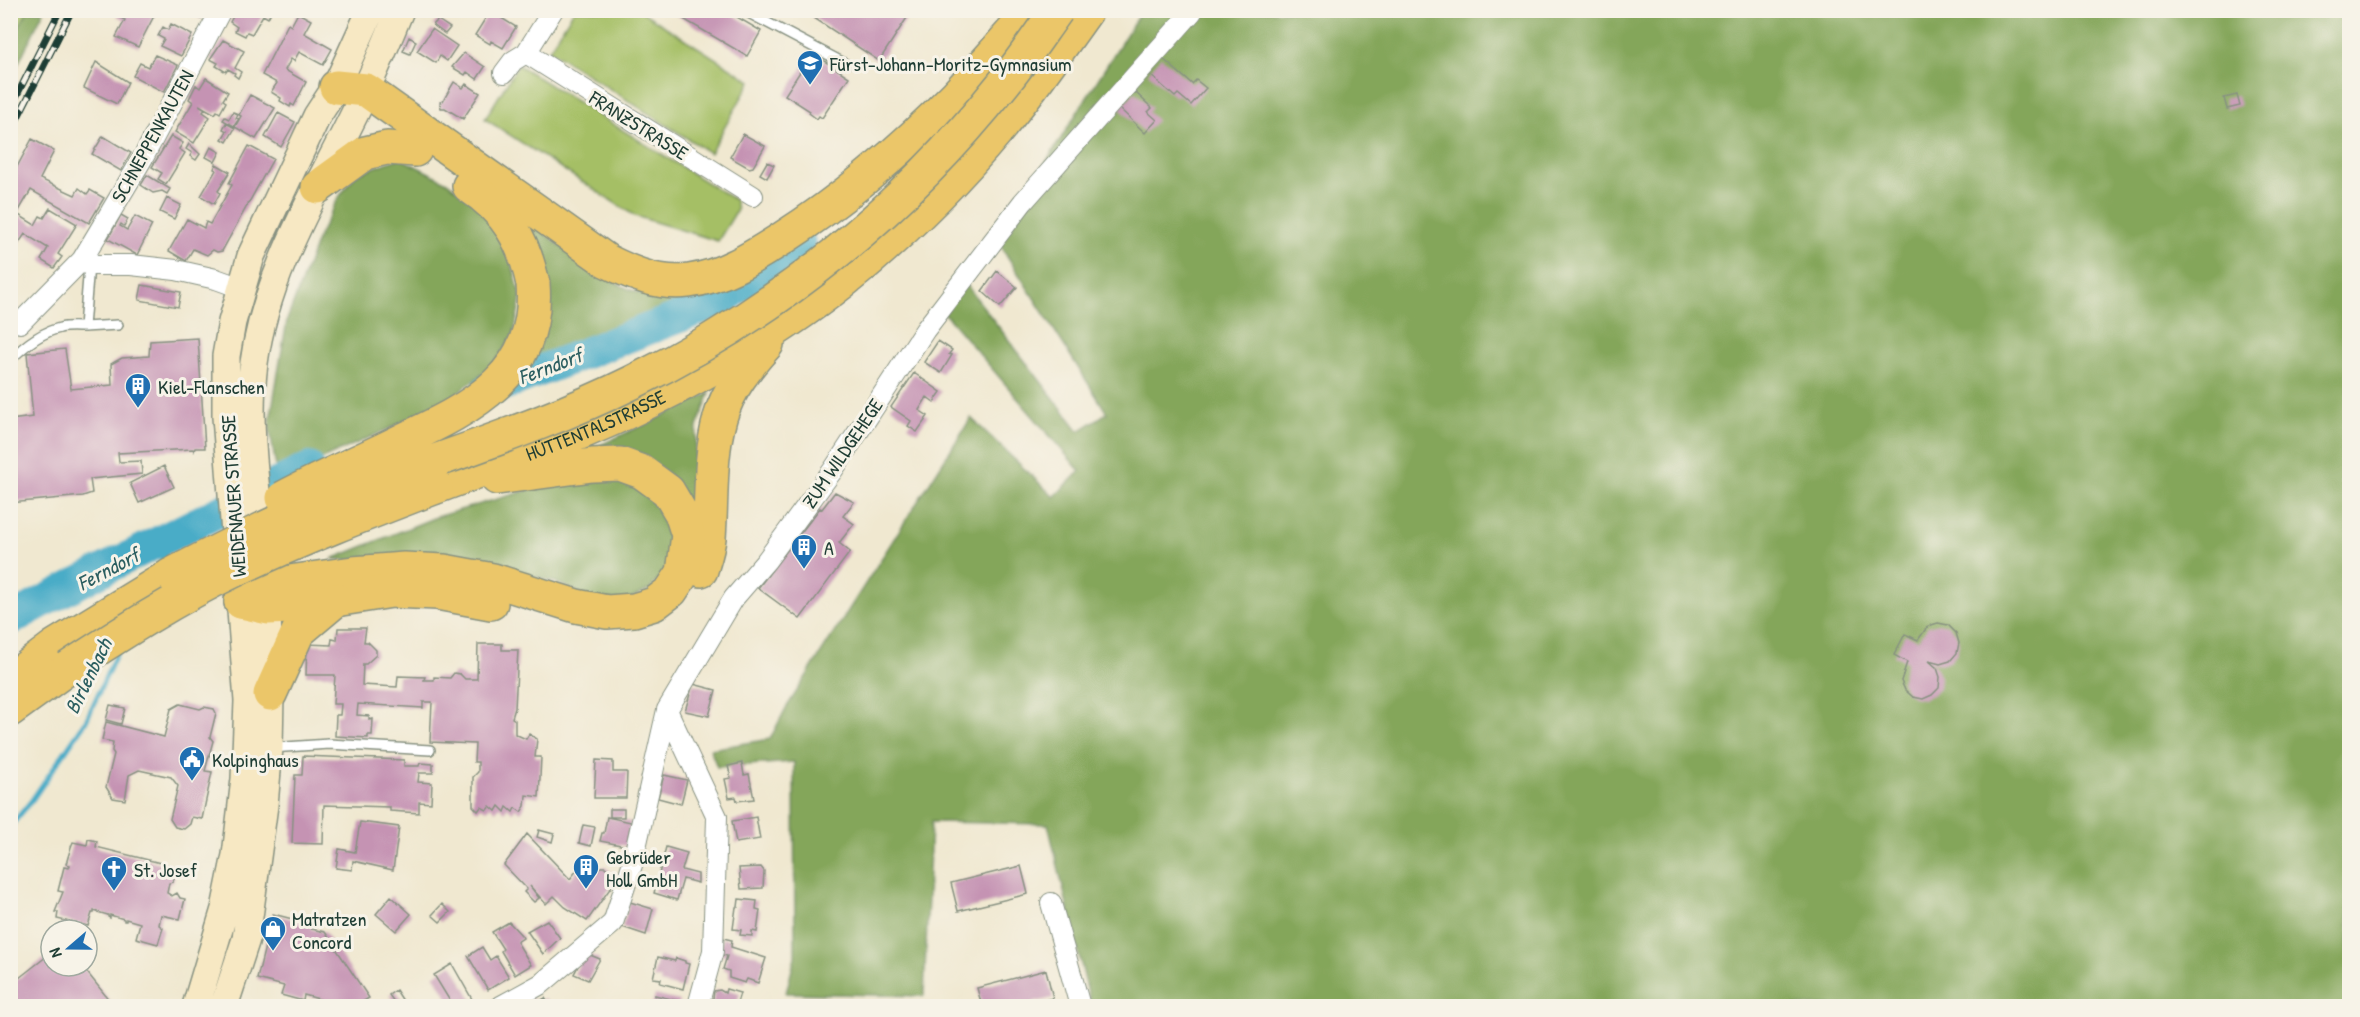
<svg xmlns="http://www.w3.org/2000/svg" width="2360" height="1017" font-family="'Patrick Hand',sans-serif">
<rect width="100%" height="100%" fill="#f7f3e8"/>
<filter id="ink" filterUnits="userSpaceOnUse"><feTurbulence type="fractalNoise" baseFrequency=".0167" numOctaves="2"/><feDisplacementMap in="SourceGraphic" scale="12" xChannelSelector="R" yChannelSelector="G"/><feConvolveMatrix kernelMatrix="1 2 1 2 8 2 1 2 1" color-interpolation-filters="sRGB"/></filter>
<filter id="wash" filterUnits="userSpaceOnUse"><feTurbulence type="fractalNoise" baseFrequency=".008" numOctaves="4" result="noise"/><feDisplacementMap in="SourceGraphic" scale="24" xChannelSelector="R" yChannelSelector="G"/><feGaussianBlur stdDeviation="1.35" result="paint"/><feColorMatrix in="noise" values="0 0 0 0 0 0 0 0 0 0 0 0 0 0 0 0 0 1.4 0 .05"/><feComposite in="paint" operator="in"/></filter>
<g filter="url(#wash)">
<rect width="100%" height="100%" fill="#f0e8d0"/>
<path fill="#a5bf65" stroke="#627e4c" stroke-width="1.5" d="M574,10L641,11L751,81L710,153L549,50Z
M11,11H28L11,42Z
M518,65L735,200L737,210L718,241L635,216L485,119Z"/>
<path fill="#84a65a" stroke="#527247" stroke-width="1.5" d="M28,11H44L11,78V42Z
M1141,11H2349V1006H1091L1048,824L931,822L924,996L786,993L795,957L794,762L717,767L710,749L770,739L786,708L971,418L1054,497L1080,471L938,306L961,278L1079,431L1107,413L997,240Z
M400,158L447,182L480,207L504,235L521,297L514,334L493,366L439,406L278,479L269,426L287,320L317,240L337,200L356,174Z
M529,222C561,245 593,274 629,289C651,299 678,300 702,302L532,363L544,336L547,313L525,226Z
M710,393L697,427L693,502L590,450Z
M589,480H623L651,495L670,515L675,544L664,574L649,590L623,602L590,598L555,582L513,571L332,559L436,517L535,488Z"/>
<g fill="none" stroke-linecap="round" stroke-linejoin="round">
<path stroke="#48acc7" stroke-width="5" d="M159,566L181,530
M10,827L32,800L86,721L117,652"/>
<path stroke="#48acc7" stroke-width="32" d="M487,391L721,301L800,243
M10,620C108,565 209,517 309,468"/>
</g>
<g id="blocks">
<path fill="#c593b3" d="M119,10H157L138,47L116,37L125,20L117,16Z
M185,10H206L201,19Z
M239,10H272L268,18L263,15L252,34L247,32L245,36L235,31L237,27L230,22L236,11L238,13Z
M668,10H725L761,31L747,56Z
M802,10H912L879,61Z
M490,11L516,27L503,48L491,41L490,44L475,35Z
M298,13L311,20L304,33L332,49L323,65L299,52L294,61L291,59L285,70L306,82L294,106L291,104L290,107L280,101L281,98L271,92L277,83L262,75L288,24L291,26Z
M438,20L450,28L445,34L433,25Z
M171,24L192,35L181,56L160,46L164,39L158,36L163,27L168,30Z
M432,29L457,46L447,61L440,56L436,63L417,51Z
M409,37L416,41L410,54L403,51Z
M223,40L244,51L235,68L241,72L238,78L234,75L235,73L228,69L226,72L216,66L218,63L210,59Z
M464,53L485,67L477,79L467,72L465,75L452,67Z
M812,53L849,77L822,118L819,116L817,119L809,113L810,111L785,95Z
M155,55L178,65L164,92L133,76L140,63L148,67Z
M1161,57L1192,84L1196,80L1206,88L1191,105L1178,94L1175,97L1148,73Z
M96,62L128,82L117,104L84,88Z
M206,78L228,92L223,100L226,102L220,113L217,111L215,114L199,105L205,109L203,112L210,117L194,143L175,132L193,102L189,99L196,85L200,88Z
M454,82L463,88L466,84L480,93L463,119L445,108H441L440,102L443,101Z
M1135,92L1152,108L1148,112L1157,120L1145,133L1119,108Z
M250,95L275,108L256,139L235,127L241,116L239,115Z
M2237,95L2240,106L2227,109L2224,98Z
M233,112L238,114L236,118L239,119L234,126L223,120L225,117L229,119Z
M278,113L295,122L281,147L265,137Z
M226,123L235,128L227,142L222,139L227,131L223,129Z
M743,134L765,146L753,167L749,168L730,157Z
M103,136L131,153L121,171L92,154Z
M171,136L183,143L179,149L185,153L166,184L158,179L162,173L152,167Z
M32,139L54,151L40,179L75,195L79,188L87,194L90,190L104,198L89,223L31,190L17,214L35,225L40,216L44,218L50,208L77,224L58,254L62,257L54,268L41,260L48,248L25,234L10,256V223L16,214L10,211V180Z
M189,144L200,154L196,160L190,156L192,153L186,149Z
M249,146L273,159L222,251L217,252L213,250L207,255L193,249L186,261L169,251L187,219L204,228L206,222L210,224L232,185L229,183Z
M211,147L220,152L215,162L206,157Z
M767,162L774,165L767,178L760,174Z
M216,164L230,172L218,191L220,193L214,204L201,196L216,170L214,169Z
M147,175L170,189L167,194L162,191L153,193L141,185Z
M167,198L181,205L174,219L160,212Z
M121,215L128,219L124,226L121,224L120,226L127,230L135,216L152,225L137,255L108,239Z
M997,271L1017,287L1000,307L982,291Z
M142,285L181,292L178,307L139,300Z
M198,338L205,448H195L194,451L193,449L118,453L119,462L141,461L142,474L90,479L92,493L83,496L10,503V420L33,417L27,353L65,349L71,389L112,385L111,364L122,358L149,356L150,341Z
M938,341L952,350L949,354L952,355L941,373L924,362Z
M914,373L941,392L934,402L927,397L919,410L928,416L917,432L908,426L911,421L891,407Z
M164,466L174,487L139,503L130,483Z
M835,492L854,502L843,516L854,524L839,543L850,552L800,619L758,588L820,508L822,509Z
M1938,623L1948,625L1956,633L1959,643L1957,653L1950,661L1940,664L1929,661L1937,668L1940,677L1939,688L1932,695L1923,699L1913,697L1905,690L1901,681L1907,662L1894,655L1905,634L1918,640L1928,626Z
M338,628H366L364,642H368L376,650V655L366,664H363L362,685L397,687L398,676L425,677L424,680H434V677L450,678L454,673L460,674L465,679H477L478,644H502V650H518L515,708L512,718L515,720V734L526,739L529,734L537,739L535,757H541L539,797L526,795L525,806L521,812L515,808L513,812L507,807L505,812L499,806L496,811L490,806L487,810L481,807L478,811L473,806V777L478,772V762H474L475,744L430,742L432,702H423V708L358,704L357,715L369,716V720L373,719L372,735H368V738L335,736L336,715H340L341,704H333L335,675H306L307,644L331,645L332,639L337,640Z
M693,684L716,690L709,716L685,711Z
M180,704L200,709L204,707L214,709L216,713L210,737L213,741L205,771L212,772L202,819L192,817L190,824L184,829L175,827L170,819L178,786L171,777L139,770L129,775L125,800L113,798L106,787L114,754L112,751L113,742L102,740L106,722L164,737L171,709Z
M110,705L125,708L121,724L106,720Z
M303,756L404,760V766H419L420,763L433,764V773H419L418,782L432,783L431,803L419,802V813L390,811V807L324,805L323,844L292,843L295,775H302Z
M596,760L613,761V772H627L626,798H594Z
M742,763L744,775L749,774L754,799L737,801L736,797L729,798L725,779L731,778L728,766Z
M664,775L687,780L681,804L658,798Z
M610,809H624V817H610Z
M607,817L631,822L626,846L600,841L602,833H604Z
M756,817L760,839L736,843L732,821Z
M360,822L399,827L393,870L353,861L352,870L336,868L339,849L355,852Z
M583,825L595,827L591,846L579,843Z
M539,830L554,834L552,842L537,837Z
M527,834L570,879L584,861L597,871L600,867H605L616,876L614,883L587,921L565,907L554,896L546,904L530,886L539,898L534,902L524,892L527,889L504,865Z
M88,839L97,841L96,847L177,867L173,882L169,883L167,893L172,896L177,893L180,898L185,899L180,919L161,915L159,925L163,928L158,944L136,938L140,923L126,919V921H124V919L110,915V918L108,917V915L94,911V913H92L88,926L57,919L58,912H55L63,892L58,891L64,867L69,868L70,865L66,864L71,847L73,842L87,845Z
M666,847L687,853L682,870L698,874V883L683,879L677,900L654,893Z
M1021,866L1028,894L958,911L951,883Z
M761,867L764,871L763,888L741,889L739,868Z
M391,896L411,914L396,931L376,914Z
M739,899L757,901L756,909L760,910L757,932L752,931V936L740,935L741,930L733,929L736,907H738Z
M630,902L653,909L646,935L622,927Z
M442,904L450,912L440,922L432,915Z
M273,914L312,924L311,929L325,932L369,998L355,1006H330L326,1001L304,995L303,1001L281,995L284,986L257,979Z
M547,920L560,938L543,954L527,931Z
M509,922L522,936L523,938L517,942L531,965L515,975L501,951L503,949L492,932Z
M723,938L732,940L731,947L766,958L758,983L747,979L745,983L729,978V971L723,969L727,956L719,954Z
M482,947L490,960L496,956L509,977L488,990L468,956Z
M51,953V966H82L114,1006H10V985Z
M585,953L600,959L588,980L574,974Z
M658,957L675,961L676,958L685,961V963L689,964L683,989L660,983L661,979L653,978Z
M452,964L473,1001L463,1006H453L434,975Z
M1046,970L1053,998L1021,1006H982L977,988Z
M726,989L740,993L736,1006H712L714,991L720,990L725,993Z
M396,990L405,1004L401,1006H397L389,995Z
M655,995L679,1001L678,1006H652Z
M531,997L535,1004L545,998L550,1006H516Z"/>
</g>
</g>
<g filter="url(#ink)">
<use href="#blocks" fill-opacity="0" stroke="#889282" stroke-width="1.5"/>
<g fill="none" stroke-linecap="round" stroke-linejoin="round">
<g stroke="#889282" stroke-width="12">
<path id="service" d="M743,10L846,64
M84,327L118,325
M10,360C23,347 41,332 60,328C67,326 77,327 84,327L89,265
M271,748L329,744L430,750"/>
</g>
<g stroke="#889282" stroke-width="22">
<path id="minor" d="M526,53L753,196
M504,73L513,61L526,53L553,10
M82,260L89,265H131L176,270L216,279L241,288
M20,323L82,260L144,156L221,10
M667,710L717,817L713,951L698,1006
M1051,903L1080,1006
M501,1006L541,984L613,923L632,865L667,710L734,598L766,561L833,470L925,330L1023,202L1192,12"/>
</g>
<g stroke="#889282" stroke-width="30">
<path id="secondary" d="M262,549C256,488 246,424 254,363C266,272 317,191 356,111C372,78 386,44 400,10
M196,1006L225,909L236,855L245,779L248,701L226,417V356L232,322L251,256L317,116L336,87L371,10
M224,1006L246,939L264,805L269,748L270,694L266,587"/>
</g>
<g stroke="#889282" stroke-width="36">
<g id="trunk">
<path d="M336,87L366,90L607,261C633,274 660,285 689,281C722,277 753,257 780,240C844,199 903,149 956,95C982,68 1006,39 1032,10"/>
<path d="M469,186C507,211 524,241 533,284"/>
<path d="M318,187L365,153L387,148L415,150"/>
<path id="s1" d="M436,487C505,461 576,438 642,405C725,365 816,309 884,247C933,203 980,154 1020,102C1043,72 1065,41 1087,10"/>
<path d="M701,570C704,560 708,549 709,538C712,498 709,457 720,418C728,389 748,365 767,344"/>
<path d="M241,602L266,588L289,582L353,573L404,569L444,571L493,580L576,606L607,612L634,610L654,604L671,591L683,573L688,535L681,513L668,491L642,472L620,464L592,465L497,478"/>
<path d="M241,602L268,608L291,607L392,591L437,593L491,603"/>
<path d="M10,680L55,646L171,575"/>
<path d="M270,694L298,632L336,600"/>
<path d="M10,710L68,668"/>
</g>
</g>
<use href="#service" stroke="#fff" stroke-width="9"/>
<use href="#minor" stroke="#fff" stroke-width="20"/>
<use href="#secondary" stroke="#f7e8c3" stroke-width="27"/>
<use href="#trunk" stroke="#ebc669" stroke-width="33"/>
<g stroke="#1f3d34" stroke-width="7">
<path id="rail" d="M10,109L60,10
M10,133L72,10"/>
</g>
<use href="#rail" stroke="#f7f3e8" stroke-width="4.5" stroke-dasharray="14" stroke-linecap="butt"/>
<g stroke="#889282" stroke-width="36" stroke-linecap="butt">
<path id="trunk-bridge" d="M283,498C322,477 363,460 403,440C473,407 540,374 533,284
M171,575C208,556 244,537 282,520C397,469 520,438 633,382C777,312 903,210 1003,84C1022,61 1039,35 1057,10
M68,668C122,633 176,598 233,571C300,539 368,513 436,487"/>
</g>
<use href="#trunk-bridge" stroke="#ebc669" stroke-width="33"/>
</g>
</g>
<defs>
<g id="school-pin" transform="scale(1.35)"><path d="M0 17L-7.5 6A9.5 9.5 0 1 1 7.5 6Z" fill="#1f6fb2" stroke="#f7f3e8"/><path d="M0-5L7-2L0 1L-7-2ZM-4 1L0 2.5L4 1V4Q0 6-4 4Z" fill="#fff"/></g>
<g id="building-pin" transform="scale(1.35)"><path d="M0 17L-7.5 6A9.5 9.5 0 1 1 7.5 6Z" fill="#1f6fb2" stroke="#f7f3e8"/><path d="M-4-6H4V6H1V3H-1V6H-4ZM-2.5-4.3h1.7v1.8h-1.7ZM.8-4.3h1.7v1.8H.8ZM-2.5-1h1.7V.8h-1.7ZM.8-1h1.7V.8H.8Z" fill="#fff"/></g>
<g id="civic-pin" transform="scale(1.35)"><path d="M0 17L-7.5 6A9.5 9.5 0 1 1 7.5 6Z" fill="#1f6fb2" stroke="#f7f3e8"/><path d="M-.6-6.5H3V-4.5H.6V-3L4-1V1h2V6H-6V1h2V-1L-.6-3ZM-1.2 2.5V6h2.4V2.5Z" fill="#fff"/></g>
<g id="church-pin" transform="scale(1.35)"><path d="M0 17L-7.5 6A9.5 9.5 0 1 1 7.5 6Z" fill="#1f6fb2" stroke="#f7f3e8"/><path d="M-1.2-6h2.4v3.5h3.3v2.4h-3.3V6h-2.4V-.1h-3.3v-2.4h3.3Z" fill="#fff"/></g>
<g id="shop-pin" transform="scale(1.35)"><path d="M0 17L-7.5 6A9.5 9.5 0 1 1 7.5 6Z" fill="#1f6fb2" stroke="#f7f3e8"/><path d="M-5-2.5h2.3a2.7 3.5 0 0 1 5.4 0H5L5.5 6h-11ZM-1.5-2.5h3a1.5 2.3 0 0 0-3 0Z" fill="#fff"/></g>
</defs>
<g fill-rule="evenodd">
<use href="#school-pin" x="810" y="63"/>
<use href="#building-pin" x="138" y="386"/>
<use href="#building-pin" x="804" y="547"/>
<use href="#civic-pin" x="192" y="759"/>
<use href="#building-pin" x="586" y="867"/>
<use href="#church-pin" x="114" y="869"/>
<use href="#shop-pin" x="273" y="929"/>
</g>
<g text-anchor="middle" dominant-baseline="central" stroke-width="6" stroke-linejoin="round" paint-order="stroke">
<g font-size="20" fill="#1f3d34" stroke="#f7f3e8" text-anchor="start">
<text x="830" y="63">Fürst-Johann-Moritz-Gymnasium</text>
<text x="158" y="386">Kiel-Flanschen</text>
<text x="824" y="547">A</text>
<text x="212" y="759">Kolpinghaus</text>
<text x="606" y="856">Gebrüder<tspan x="606" dy="23">Holl GmbH</tspan></text>
<text x="134" y="869">St. Josef</text>
<text x="292" y="918">Matratzen<tspan x="292" dy="23">Concord</tspan></text>
</g>
<g font-size="20" fill="#1f3d34" stroke="#f7f3e8">
<text transform="translate(639 125) rotate(32)">FRANZSTRASSE</text>
<text transform="translate(152 136) rotate(-61)">SCHNEPPENKAUTEN</text>
<text stroke="none"><textPath href="#s1" startOffset="171">HÜTTENTALSTRASSE</textPath></text>
<text transform="translate(842 453) rotate(-56)">ZUM WILDGEHEGE</text>
<text transform="translate(233 496) rotate(-94)">WEIDENAUER STRASSE</text>
</g>
<g font-size="21" font-style="italic" fill="#2b5e60" stroke="#f7f3e8">
<text transform="translate(550 366) rotate(-21)">Ferndorf</text>
<text transform="translate(108 569) rotate(-28)">Ferndorf</text>
<text transform="translate(88 676) rotate(-64)">Birlenbach</text>
</g>
</g>
<rect width="2360" height="1017" fill="none" stroke="#f7f3e8" stroke-width="36"/>
<g transform="translate(69 948) rotate(250)"><circle r="28" fill="#f7f3e8" stroke="#a1aaa0" stroke-width="1.5"/>
<path d="M0-4.5L10 22L0 15L-10 22Z" fill="#1f6fb2"/>
<text y="-9" font-size="16" font-weight="bold" text-anchor="middle" fill="#1f3d34">N</text>
</g>
</svg>
